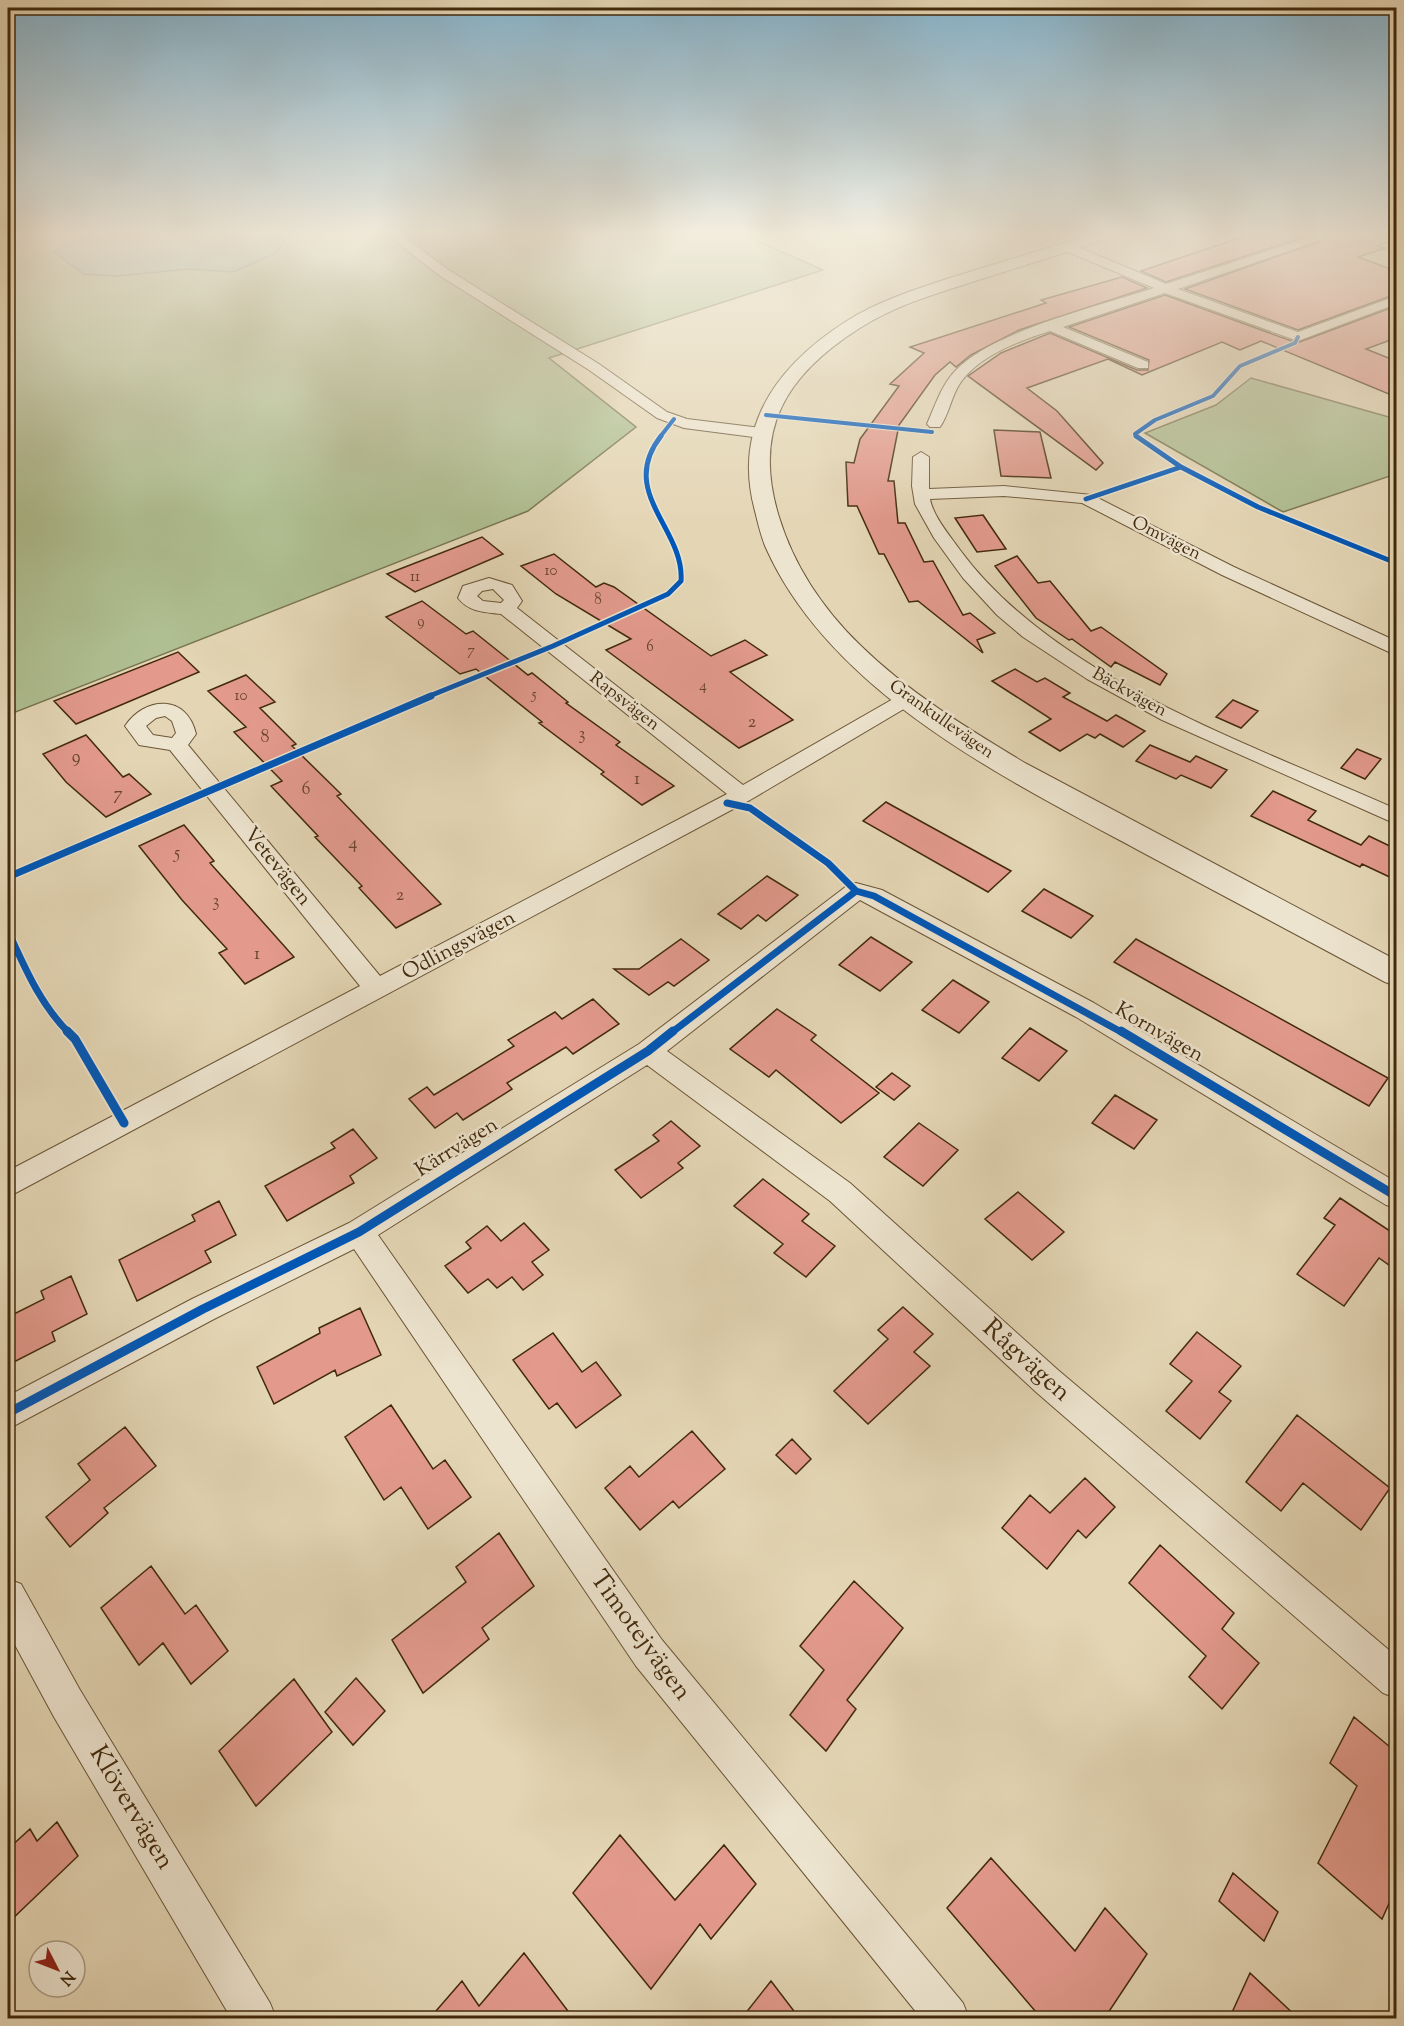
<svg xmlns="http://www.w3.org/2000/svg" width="1404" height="2026" font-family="'Sorts Mill Goudy',serif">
<rect width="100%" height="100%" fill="#e4d6b5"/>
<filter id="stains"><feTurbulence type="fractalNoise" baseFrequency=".00333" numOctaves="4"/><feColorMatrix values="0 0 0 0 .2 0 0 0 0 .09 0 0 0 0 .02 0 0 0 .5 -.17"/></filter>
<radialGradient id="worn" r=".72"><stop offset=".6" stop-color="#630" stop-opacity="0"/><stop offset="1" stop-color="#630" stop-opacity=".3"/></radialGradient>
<path fill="#afbf91" stroke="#78744e" stroke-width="1.5" d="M8,235H744L823,270L549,358L636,427L528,511L8,715Z
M1251,378L1396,419V474L1283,512L1145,433L1216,405Z"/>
<path fill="#95b9ab" stroke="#74806b" stroke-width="1.5" d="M96,235H289L275,254L233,272L190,269L117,276L84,274L54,252L64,245Z"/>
<path fill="#e39a8d" stroke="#422a0c" stroke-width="1.5" d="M1248,235H1310L1166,282L1141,271Z
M1337,235H1396V239L1378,246L1385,248L1358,257L1396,271V294L1298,330L1185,289Z
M1122,277L1147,288L1019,330L971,355L956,367L950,362L935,375L899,425L888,481H894L898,523H905L924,562L933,561L963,615L970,613L995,633L977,640L983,653L918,601L909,602L884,554H879L857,506H848L846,462L854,463L860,439L899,386L890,384L924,353L910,347L1046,303L1041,300Z
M1165,295L1297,343L1396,306V338L1366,349L1396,361V397L1261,341L1240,350L1222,342L1142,375L1108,359L1027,388L1057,411L1103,463L1096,470L968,376L1001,353L1050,333L1137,370H1148L1149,360L1069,327Z
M994,430L1040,432L1051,478L1001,476Z
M983,515L1006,549L977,552L955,518Z
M482,537L503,554L415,592L387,574Z
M554,554L596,587L604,583L614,587L711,656L745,640L767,655L730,672L793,720L739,748L606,650L631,639L556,594L521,566Z
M1017,556L1038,583L1050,581L1091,631L1101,627L1167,674L1160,685L1115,662L1111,667L1072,639L1069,640L1036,618L995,566Z
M422,601L466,634L473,631L528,675L532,673L568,702L566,703L620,742L616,745L674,786L642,805L601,774L604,772L539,723L542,722L476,669L460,674L386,617Z
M178,652L199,672L76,724L54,701Z
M1015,669L1037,682L1045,678L1070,693L1063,697L1107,721L1116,715L1145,731L1123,747L1100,734L1095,738L1087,734L1060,751L1029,732L1051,719L992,681Z
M246,675L275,702L260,708L296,744L292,746L341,794L337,796L441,904L396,928L359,888L362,886L315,837L318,836L271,786L282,781L234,732L246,727L208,691Z
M1233,700L1258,711L1241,728L1216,717Z
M86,735L123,777L129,774L151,794L106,817L66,782L43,754Z
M1150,745L1190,762L1196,756L1227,770L1211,788L1181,775L1176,779L1136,761Z
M1357,749L1381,759L1365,779L1341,768Z
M1273,791L1316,811L1308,820L1361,845L1369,836L1396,849V880L1362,864L1360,867L1251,816Z
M886,802L893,806L1011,871L988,892L863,821Z
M184,825L214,861L210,863L294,957L245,984L219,953L227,949L182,900L139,846Z
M767,876L798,895L766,921L758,915L741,929L718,914Z
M1044,889L1093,916L1071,938L1022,911Z
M871,937L912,962L880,991L839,965Z
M681,939L709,960L674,986L668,982L649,995L614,969H639Z
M1136,939L1388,1078L1369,1106L1114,962Z
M953,980L989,1002L959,1033L922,1010Z
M593,999L619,1024L573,1054L566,1047L507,1083L512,1089L463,1120L457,1113L435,1128L409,1099L427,1087L434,1095L514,1046L508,1040L555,1012L562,1019Z
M777,1009L816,1035L811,1040L879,1093L841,1123L776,1070L769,1077L730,1049Z
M1030,1028L1067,1051L1039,1081L1002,1058Z
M892,1073L910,1086L894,1100L876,1087Z
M1115,1095L1157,1120L1134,1149L1092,1123Z
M671,1121L700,1146L678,1163L683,1168L641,1198L615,1170L659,1141L653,1135Z
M919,1123L958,1150L923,1186L884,1157Z
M353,1129L377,1158L350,1176L354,1183L287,1221L265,1186L335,1148L331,1143Z
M763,1179L809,1214L802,1221L835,1246L806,1277L774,1253L783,1244L734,1206Z
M1018,1192L1064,1232L1032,1260L985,1219Z
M1340,1198L1396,1235V1270L1379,1258L1344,1306L1297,1274L1335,1225L1324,1218Z
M219,1201L236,1235L205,1251L211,1262L137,1301L119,1260L195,1221L192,1215Z
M524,1223L549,1250L532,1262L543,1275L523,1290L512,1277L497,1288L488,1279L468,1293L445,1266L471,1248L466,1242L487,1226L501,1241Z
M71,1276L87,1314L52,1332L55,1341L8,1365V1317L44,1299L41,1291Z
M903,1307L933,1334L914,1352L930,1366L868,1424L834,1391L888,1339L878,1330Z
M360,1308L381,1355L337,1376L335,1370L274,1404L257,1367L320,1333L319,1328Z
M1197,1332L1241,1366L1219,1392L1231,1401L1200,1439L1166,1411L1192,1381L1170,1364Z
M553,1333L582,1372L596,1362L621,1395L576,1428L557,1403L549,1409L513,1360Z
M391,1405L433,1469L445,1460L471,1497L428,1529L401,1487L384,1500L345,1437Z
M1297,1415L1390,1488L1361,1530L1303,1483L1281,1511L1246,1482Z
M125,1427L156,1466L104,1508L108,1513L70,1547L46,1517L90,1480L78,1464Z
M692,1431L725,1469L679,1508L673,1501L640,1530L605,1488L630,1466L639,1477Z
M792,1439L811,1459L796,1474L776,1455Z
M1085,1478L1115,1507L1086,1538L1078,1530L1047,1569L1002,1528L1030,1495L1050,1513Z
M499,1533L534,1586L482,1628L489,1639L423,1693L392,1640L466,1582L456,1567Z
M1160,1545L1234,1613L1222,1629L1259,1663L1222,1709L1189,1677L1206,1656L1129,1583Z
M151,1566L185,1614L196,1605L228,1651L191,1684L163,1643L139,1665L101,1608Z
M854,1581L903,1628L847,1700L856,1709L826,1751L790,1715L824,1670L800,1646Z
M356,1678L385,1711L353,1745L325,1712Z
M294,1679L332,1732L256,1806L219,1751Z
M1354,1717L1396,1752V1888L1382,1919L1318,1863L1357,1786L1330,1763Z
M57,1822L78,1856L8,1923V1849L30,1829L37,1841Z
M620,1835L675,1900L724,1845L756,1884L711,1939L700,1924L651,1989L573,1893Z
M991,1858L1075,1951L1105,1908L1147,1954L1104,2019H1042L947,1908Z
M1233,1873L1278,1912L1264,1941L1219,1901Z
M524,1953L574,2019H429L462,1981L479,2006Z
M1250,1973L1299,2019H1229Z
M771,1981L800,2019H741Z"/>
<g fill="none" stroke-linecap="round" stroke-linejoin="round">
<g stroke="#6a5536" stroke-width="2">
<path id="minor" d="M388,235H402L447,269L599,364L667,412L687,419L761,428L769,433L761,438L684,428L657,418L589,370L439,275Z
M1317,235H1335L1178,289L1298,332L1396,296V304L1298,341L1165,293L1063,327L1148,362V368H1138L1050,331C1019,341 977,356 959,385C951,398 949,414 940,427H930L927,424C935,406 941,386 955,371C992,331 1100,306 1154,288L1063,250V244H1071L1166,284Z
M921,452L929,457V489L1004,486L1092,495L1234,567L1396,641V654L1389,652L1222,575L1082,503L1004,496L930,499C933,516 950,536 960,550C1055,679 1253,745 1396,809V824L1162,720L1087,679L1023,637L997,615L963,578L934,538L915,504L912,486L913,457Z
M489,578L512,585L522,601L517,608L743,785L900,695H914L917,699L914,703L750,800L8,1197V1171L360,986L170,750L139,745L125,726C145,696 187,694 196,734L188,745L380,976L727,794L501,614C484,612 469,612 458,598L463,586ZM493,589L504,600L501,603L483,601L477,596L482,591ZM165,716L172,721L176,733L172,738L153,735L146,726L156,718Z
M856,883L882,890L1094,1003L1396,1182V1208L1386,1205L1076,1017L860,900L667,1051L850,1183L1058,1370L1396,1656V1698L1383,1693L1036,1392L830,1201L647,1065L378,1235L662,1640L963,2003L969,2018H921L636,1666L354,1249L214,1319L8,1429V1396L192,1299L349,1223L639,1044L848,885Z
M8,1579L21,1584L80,1690L270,2003L276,2018H231L54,1717L8,1632Z"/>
</g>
<g stroke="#6a5536" stroke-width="2">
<path id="tertiary" d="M1090,235H1114L1111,238C1064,253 1016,268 969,283C932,295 894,306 860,328C786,375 752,429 779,517C794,566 823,609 860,645C909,693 967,728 1025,763L1396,960V986L1385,982C1303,938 1220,894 1138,850C1006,779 831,693 766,548C761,537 758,523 755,511C732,427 777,366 845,322C878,301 916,289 953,277C999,263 1044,249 1090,235Z"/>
</g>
<use href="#minor" fill="#ede4cf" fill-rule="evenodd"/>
<use href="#tertiary" fill="#ede4cf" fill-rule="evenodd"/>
<g stroke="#ede4cf" stroke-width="6">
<path id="cycleway-far3" d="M766,415L932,432
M660,437L674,419
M1137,437L1135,434L1155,420L1213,396L1240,366L1295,343L1298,337"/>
</g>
<g stroke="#ede4cf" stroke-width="8">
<path id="cycleway-far2" d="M1136,436L1181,467
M1086,499L1181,467L1258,507L1396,563
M427,697L553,646L668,594L681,581C685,529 617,492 661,436"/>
</g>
<g stroke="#ede4cf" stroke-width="10">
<path id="cycleway-far1" d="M727,803L750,808L828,863L856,891
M8,877L431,696
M8,931C25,968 40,1004 69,1033
M671,1033L856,891L874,896L1123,1033"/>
</g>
<g stroke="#ede4cf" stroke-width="13">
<path id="cycleway" d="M67,1031L75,1039L124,1123
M1121,1031L1396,1196
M8,1413L203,1309L359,1232L648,1051L673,1031"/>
</g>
<use href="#cycleway-far3" stroke="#0057b8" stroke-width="4"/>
<use href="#cycleway-far2" stroke="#0057b8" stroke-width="5"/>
<use href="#cycleway-far1" stroke="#0057b8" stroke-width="7"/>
<use href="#cycleway" stroke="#0057b8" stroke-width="9"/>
</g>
<linearGradient id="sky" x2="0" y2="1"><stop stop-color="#87b6d0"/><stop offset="0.45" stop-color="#f3edde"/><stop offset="1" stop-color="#f3edde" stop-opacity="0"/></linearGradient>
<rect width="1404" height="519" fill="url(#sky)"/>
<g text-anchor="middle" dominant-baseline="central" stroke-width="5" stroke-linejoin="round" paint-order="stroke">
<g font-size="15" fill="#6a462c">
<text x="551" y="571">10</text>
<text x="415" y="577">11</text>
<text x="598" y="600">8</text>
<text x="421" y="622">9</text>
<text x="650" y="647">6</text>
<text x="471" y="651">7</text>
<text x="703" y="686">4</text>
<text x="534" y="695">5</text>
<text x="241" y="696">10</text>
</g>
<g font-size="18" fill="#422a0c" stroke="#ede4cf">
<text transform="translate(1166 539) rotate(27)">Omvägen</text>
<text transform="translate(1129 693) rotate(29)">Bäckvägen</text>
<text transform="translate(624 702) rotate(38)">Rapsvägen</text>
<text transform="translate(941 720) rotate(35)">Grankullevägen</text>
</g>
<g font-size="18" fill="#6a462c">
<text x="752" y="723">2</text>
<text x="582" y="735">3</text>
<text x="265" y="738">8</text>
<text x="76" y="758">9</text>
<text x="637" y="780">1</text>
<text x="306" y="790">6</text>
<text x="118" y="795">7</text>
<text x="353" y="844">4</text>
<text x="177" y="854">5</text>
<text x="400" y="896">2</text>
<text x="216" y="902">3</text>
<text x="257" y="955">1</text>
</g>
<g font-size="21" fill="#422a0c" stroke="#ede4cf">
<text transform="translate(277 867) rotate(51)">Vetevägen</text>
<text transform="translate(459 946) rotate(-28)">Odlingsvägen</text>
<text transform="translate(1159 1033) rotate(30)">Kornvägen</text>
<text transform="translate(457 1148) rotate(-32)">Kärrvägen</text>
</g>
<g font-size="26" fill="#422a0c" stroke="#ede4cf">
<text transform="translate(1026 1361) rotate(42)">Rågvägen</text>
<text transform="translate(640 1636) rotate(54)">Timotejvägen</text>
<text transform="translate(131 1808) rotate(59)">Klövervägen</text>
</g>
</g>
<rect width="1404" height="2026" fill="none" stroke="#e4d6b5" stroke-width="30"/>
<rect x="9" y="9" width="1386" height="2008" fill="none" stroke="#422a0c" stroke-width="3"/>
<rect x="15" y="15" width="1374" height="1996" fill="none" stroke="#422a0c" stroke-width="1.5"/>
<g transform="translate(57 1969) rotate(132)"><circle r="28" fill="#ede4cf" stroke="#a99a81" stroke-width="1.5"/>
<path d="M0-4.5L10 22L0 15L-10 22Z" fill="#8f2418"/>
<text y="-9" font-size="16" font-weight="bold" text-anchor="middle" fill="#422a0c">N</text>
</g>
<rect width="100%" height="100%" filter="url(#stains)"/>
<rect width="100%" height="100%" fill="url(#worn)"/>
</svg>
